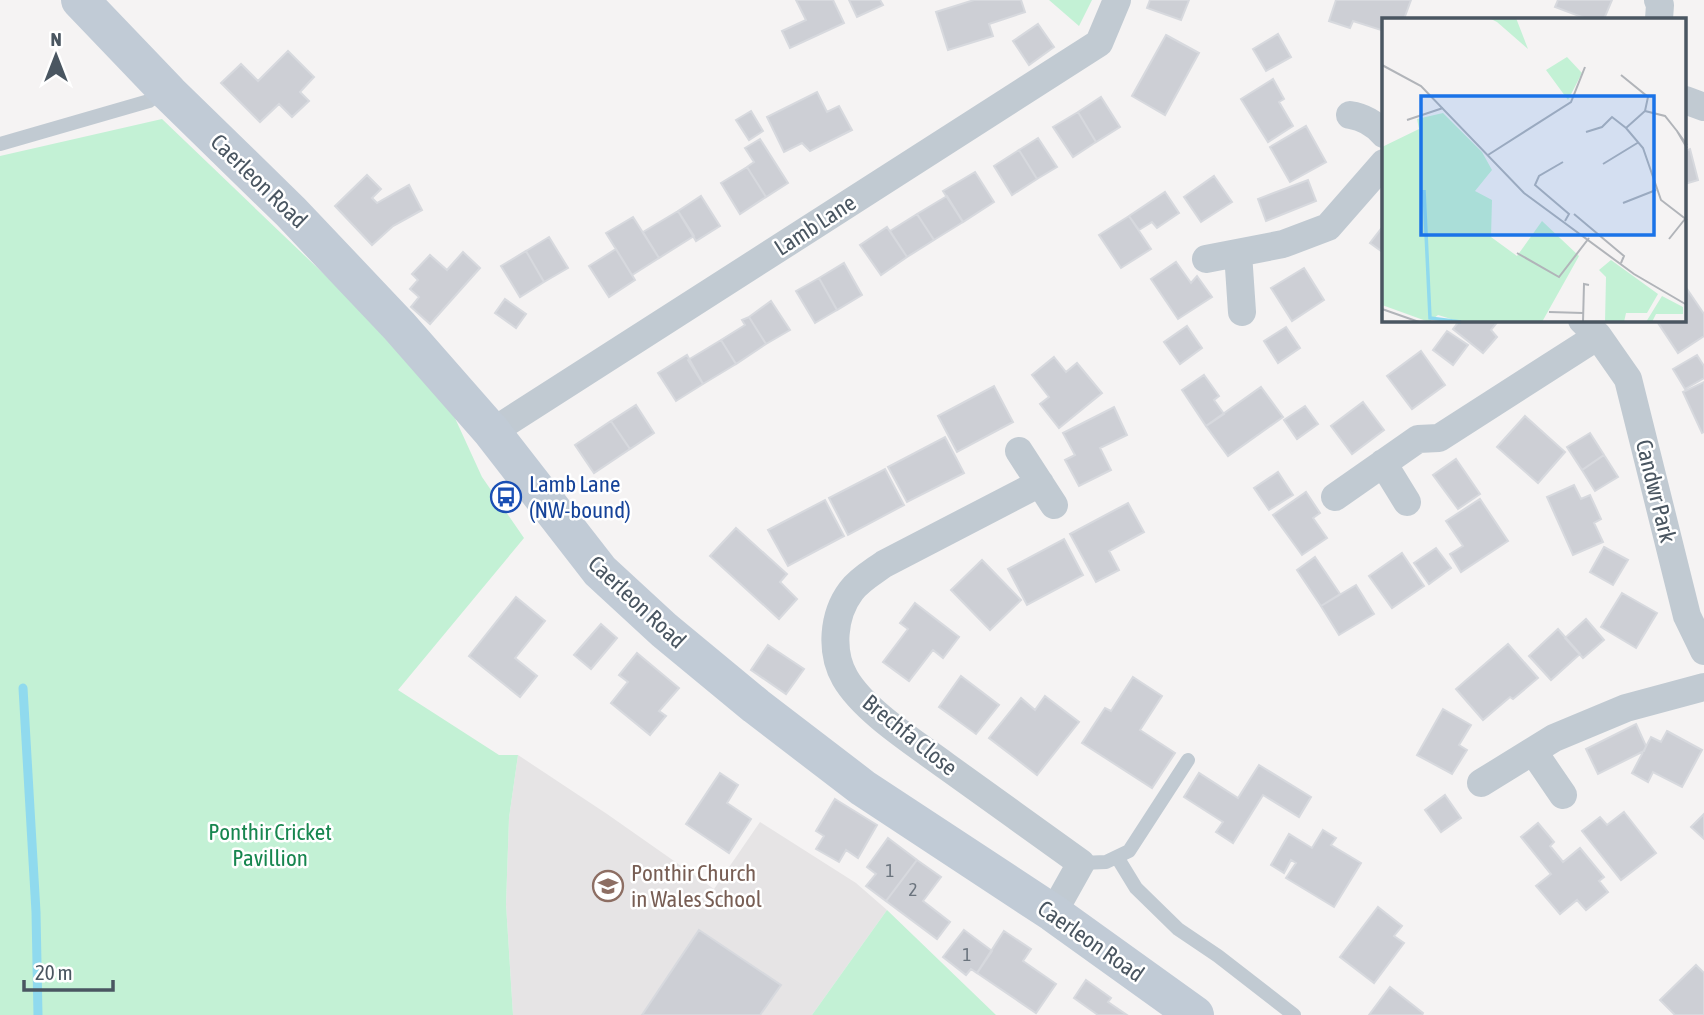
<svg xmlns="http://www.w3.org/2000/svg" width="1704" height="1015" font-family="'Asap Condensed',sans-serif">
<rect width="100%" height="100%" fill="#f5f3f3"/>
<path fill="#e6e4e5" d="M518,755L607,814L714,889L760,822L856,883L887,910L812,1015H513L506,904L509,818Z"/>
<path fill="#c3f1d5" d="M1049,0H1092L1079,26Z
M162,119L352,301L449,405L482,477L524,538L398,690L499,755H518L509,818L506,904L513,1015H0V156Z
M887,910L996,1015H812Z"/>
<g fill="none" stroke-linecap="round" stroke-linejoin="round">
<path stroke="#90daee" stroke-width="9" d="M23,688L36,912L38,1015"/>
</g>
<path fill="#cdcfd5" stroke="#d7d9de" stroke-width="2" d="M796,0H833L844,23L790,48L782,31L806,20Z
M849,0H880L883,5L857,17Z
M974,0H1021L1025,12L989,24L993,36L948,50L936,12Z
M1150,0H1189L1181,20L1147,8Z
M1336,0H1411L1404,19H1384V31L1353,21L1350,28L1329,21Z
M1558,0H1612L1604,19H1587L1555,7Z
M1038,24L1054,47L1029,65L1013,41Z
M1278,34L1291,57L1266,71L1253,49Z
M1166,35L1199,53L1165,115L1132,96Z
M288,51L314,77L300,92L309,101L292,117L279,104L260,122L221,83L241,64L258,81Z
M1273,79L1284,99L1279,102L1293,126L1268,142L1241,99Z
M817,92L827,112L839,106L852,130L810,151L802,143L784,152L767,117Z
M1101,97L1120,127L1096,142L1078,112Z
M751,111L763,131L749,140L736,120Z
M1078,112L1096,142L1073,157L1053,127Z
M1306,126L1326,162L1290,182L1270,147Z
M1038,138L1057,167L1037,179L1019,150Z
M760,139L788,183L766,197L747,167L754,162L745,148Z
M1690,149L1698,180L1685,184V151Z
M1019,150L1037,179L1012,195L994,166Z
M747,167L766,197L740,214L721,183Z
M975,172L994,202L963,222L943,191Z
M367,175L381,189L372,198L377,203L409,185L422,210L393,226L372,245L335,206Z
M1214,176L1232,202L1201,222L1184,197Z
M1308,180L1316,201L1266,221L1258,199Z
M1165,192L1179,213L1157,228L1152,222L1139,230L1129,216Z
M701,196L720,226L696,241L678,211Z
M947,196L963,222L934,240L917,214Z
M678,211L694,236L659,258L643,232Z
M917,214L934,240L907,257L890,231Z
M1129,216L1151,249L1121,268L1099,235Z
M633,217L659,258L632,275L606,233Z
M1384,225V253L1370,243Z
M887,227L907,257L881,275L860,245Z
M549,237L568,268L544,282L526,251Z
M616,249L635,280L609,297L589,266Z
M526,251L544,282L520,297L501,266Z
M463,252L480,268L430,324L411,307L419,297L410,289L418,280L412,274L430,255L447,270Z
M1176,262L1191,283L1197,276L1212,297L1178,319L1151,279Z
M844,263L862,295L837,310L819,278Z
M1304,268L1324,300L1292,321L1271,288Z
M819,278L837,310L815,323L796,291Z
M1685,286L1704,314V336L1678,353L1656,320H1685Z
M505,299L526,314L516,328L495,313Z
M771,301L790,330L766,344L749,317Z
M749,317L766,344L736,364L721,340L745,325L742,320Z
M1460,320H1499L1491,330L1497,337L1483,353L1453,329Z
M1187,326L1202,348L1180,364L1164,342Z
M1286,327L1300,348L1278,363L1264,341Z
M1447,331L1468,345L1453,365L1433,350Z
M721,340L736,364L703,384L688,360Z
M1421,351L1445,385L1412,409L1387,376Z
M687,355L703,384L676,401L658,373Z
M1697,355L1704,366V378L1685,389L1673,369Z
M1054,357L1066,372L1077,363L1102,393L1059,428L1040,404L1049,397L1032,375Z
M1204,375L1219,396L1214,400L1224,414L1206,426L1182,390Z
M1704,382V432L1702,433L1683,392Z
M994,386L1013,422L957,452L938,416Z
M1261,387L1283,417L1228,456L1206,426Z
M1363,402L1384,430L1352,454L1331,426Z
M636,405L654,433L630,449L611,421Z
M1305,406L1318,424L1297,439L1284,420Z
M1114,407L1127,435L1100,448L1111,470L1079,486L1065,460L1075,455L1063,433Z
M1525,416L1565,452L1538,483L1497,447Z
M611,421L630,449L594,473L575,445Z
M1590,433L1604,455L1582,470L1567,447Z
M945,437L964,473L907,502L888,467Z
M1604,455L1618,477L1595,491L1582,470Z
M1456,459L1480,494L1458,509L1433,475Z
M885,469L904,505L848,535L829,498Z
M1278,472L1293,495L1269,510L1254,488Z
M1574,485L1581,499L1590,495L1601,519L1594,523L1603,542L1573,555L1547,497Z
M1306,492L1320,513L1313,518L1327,538L1302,555L1273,515Z
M1480,499L1508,541L1461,572L1450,554L1463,546L1446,521Z
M825,500L844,536L788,566L768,530Z
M1128,503L1144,532L1109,551L1119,570L1096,582L1070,534Z
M736,528L787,574L780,582L797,599L779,619L710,556Z
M1064,539L1083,575L1027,605L1008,569Z
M1604,547L1628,560L1613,585L1590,572Z
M1436,548L1451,568L1429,584L1414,563Z
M1402,553L1424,586L1392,608L1369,576Z
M1315,557L1340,594L1321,606L1297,570Z
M982,560L1021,600L990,630L951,590Z
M1356,585L1374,614L1339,635L1321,606Z
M1622,593L1657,613L1636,648L1601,627Z
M516,597L545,621L515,658L537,676L520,697L469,656Z
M915,603L959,637L943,658L933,650L909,681L883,662L908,629L900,623Z
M1586,619L1604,640L1583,658L1565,638Z
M601,624L617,638L591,669L574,655Z
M1558,629L1580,654L1551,680L1529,656Z
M1508,644L1538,678L1513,699L1510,697L1483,720L1456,689Z
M768,645L804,669L786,694L751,670Z
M637,653L679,688L659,711L666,716L650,735L611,703L628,682L619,675Z
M961,676L999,705L976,734L939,707Z
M1133,677L1162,696L1140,730L1175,753L1152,788L1082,743L1105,708L1111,711Z
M1045,696L1079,722L1037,775L989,738L1021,698L1035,710Z
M1443,709L1471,725L1459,745L1467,750L1452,774L1417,755Z
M1636,724L1646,746L1644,751L1598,774L1586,749Z
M1667,731L1702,750L1682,787L1653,772L1648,782L1632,773L1651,737L1661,742Z
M1259,765L1311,797L1299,817L1263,795L1233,843L1216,832L1223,822L1184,797L1199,773L1238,798Z
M720,773L738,785L727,803L751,819L729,853L686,824Z
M1445,795L1461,818L1441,832L1425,810Z
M835,799L877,825L858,858L846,850L839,862L816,849L824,836L816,831Z
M1624,812L1656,853L1621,880L1582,831L1600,817L1607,825Z
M1704,814V839L1691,827Z
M1538,823L1554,842L1550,846L1563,862L1580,848L1604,877L1599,881L1608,892L1586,910L1577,900L1560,914L1536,886L1551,874L1521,837Z
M1323,830L1336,838L1331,845L1361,863L1334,907L1286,878L1296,863L1291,860L1284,873L1271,865L1289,834L1312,848Z
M888,838L917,860L886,901L866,886L876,874L867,867Z
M917,860L941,877L923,901L950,922L937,939L886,901Z
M1378,907L1402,926L1394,936L1404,943L1374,983L1340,957Z
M699,930L781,985L760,1015H642Z
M964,930L992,951L977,973L971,969L966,975L943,957Z
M1004,931L1031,949L1023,961L1056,984L1036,1013L977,973Z
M1696,965L1704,973V1015H1675L1660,1000Z
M1086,980L1111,998L1108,1002L1127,1015H1098L1074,998Z
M1390,987L1423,1013L1422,1015H1369Z"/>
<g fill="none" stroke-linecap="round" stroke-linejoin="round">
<path stroke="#c1cad2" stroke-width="14" d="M0,144L149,101L164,90
M1117,857L1136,888L1178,929L1218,956L1294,1015
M1081,863L1106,862L1129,851L1188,760"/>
<path stroke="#c1cad2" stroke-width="28" d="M1658,0L1660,5L1659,19
M1685,100L1704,107
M1350,115C1364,117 1374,123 1384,134
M1238,253L1242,312
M1206,259L1283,244L1328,227L1384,163
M1582,320L1598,336L1628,379L1687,616L1704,651
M492,432L1099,43L1117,0
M1019,451L1054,505
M1383,463L1407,502
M1040,483L884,564C873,572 859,580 851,591C833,615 830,652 845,678C864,711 915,743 946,766C991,798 1036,831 1081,863L1053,913
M1335,497L1418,439L1439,438L1598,336
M1533,751L1563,795
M1481,783L1554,738L1626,708L1704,687"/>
<path stroke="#c1cbd6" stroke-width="38" d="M80,0L169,93L291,212L399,326L492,432L600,571L664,630L756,706L863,788L1053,913L1195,1015"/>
</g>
<defs>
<g id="bus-ring" transform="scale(1.575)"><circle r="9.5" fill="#fff" stroke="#1a4fb4" stroke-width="1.5"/><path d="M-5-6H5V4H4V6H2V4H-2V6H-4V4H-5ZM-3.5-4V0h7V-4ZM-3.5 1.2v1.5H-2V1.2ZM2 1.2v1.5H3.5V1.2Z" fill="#1a4fb4"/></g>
<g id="school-ring" transform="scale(1.575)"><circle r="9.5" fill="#fff" stroke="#8d6e63" stroke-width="1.5"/><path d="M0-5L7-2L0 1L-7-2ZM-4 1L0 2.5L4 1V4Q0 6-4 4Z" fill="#8d6e63"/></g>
</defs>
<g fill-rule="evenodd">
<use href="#bus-ring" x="506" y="497"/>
<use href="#school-ring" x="608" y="886"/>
</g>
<g text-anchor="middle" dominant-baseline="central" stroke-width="5" stroke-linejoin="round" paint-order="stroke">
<g font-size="19" fill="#6b747e">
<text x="890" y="870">1</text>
<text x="913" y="889">2</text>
<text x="967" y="954">1</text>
</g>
<g font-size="23" fill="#4a5661" stroke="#fff">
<text transform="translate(259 181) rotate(44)">Caerleon Road</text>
<text transform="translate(815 225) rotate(-33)">Lamb Lane</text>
<text transform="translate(1656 491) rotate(76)">Candwr Park</text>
<text transform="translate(637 602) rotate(43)">Caerleon Road</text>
<text transform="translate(910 735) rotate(39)">Brechfa Close</text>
<text transform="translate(1091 941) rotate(35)">Caerleon Road</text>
</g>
<g font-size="23" fill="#164399" stroke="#fff" text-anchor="start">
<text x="529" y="484">Lamb Lane<tspan x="529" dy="26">(NW-bound)</tspan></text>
</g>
<g font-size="23" fill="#17864f" stroke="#fff">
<text x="270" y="832">Ponthir Cricket<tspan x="270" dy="26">Pavillion</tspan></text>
</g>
<g font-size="23" fill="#785e54" stroke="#fff" text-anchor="start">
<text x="631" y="873">Ponthir Church<tspan x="631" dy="26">in Wales School</tspan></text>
</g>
</g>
<g transform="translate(1382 18)">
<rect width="304" height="304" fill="#f5f3f3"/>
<path d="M107,0H134L146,31L115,4ZM185,39L200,55L186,82L164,52ZM61,95L100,134L110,152L93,173L110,182L109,219L135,238L160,203L197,238L160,304H79L56,297L47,304L0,287V129L37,111L35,101ZM229,242L276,276L265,295H244L242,304H223L224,259L217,252ZM280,278L301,289V296H274L270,304H290H264Z" fill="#c3f1d5"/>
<path fill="none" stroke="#90daee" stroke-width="3.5" d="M42,172L48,300L79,304"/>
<path fill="none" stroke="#b1b4b9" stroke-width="2" d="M0,47L39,68L142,175L252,256L305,287M239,57L266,79L263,93L244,110M263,93L283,98L295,113M25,102L61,90M204,114L220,109L230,99L244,110L261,130L279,182L305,202M305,127L295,113L305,130M106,137L189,84L203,49M181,144L157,158L153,167L187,196L183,203M221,146L257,124M241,185L274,172M192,196L242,238L239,245M287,221L303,201M135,235L177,259L207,220M0,291L37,304M167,294L201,295M201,304L202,266L207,267"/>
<path fill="#1a73e8" fill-opacity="0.15" stroke="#1a73e8" stroke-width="3.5" d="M39,78H272V217H39Z"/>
<rect width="304" height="304" fill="none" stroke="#4a5661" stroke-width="3.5"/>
</g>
<g transform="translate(56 56)" stroke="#ffffff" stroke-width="5" paint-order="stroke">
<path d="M0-5L12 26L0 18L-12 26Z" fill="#4a5661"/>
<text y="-10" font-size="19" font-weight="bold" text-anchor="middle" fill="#4a5661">N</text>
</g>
<path d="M24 980v10h89v-10" fill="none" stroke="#4a5661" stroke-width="3.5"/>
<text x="35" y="980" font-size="21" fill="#4a5661" stroke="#ffffff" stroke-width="5" paint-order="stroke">20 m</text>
</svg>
